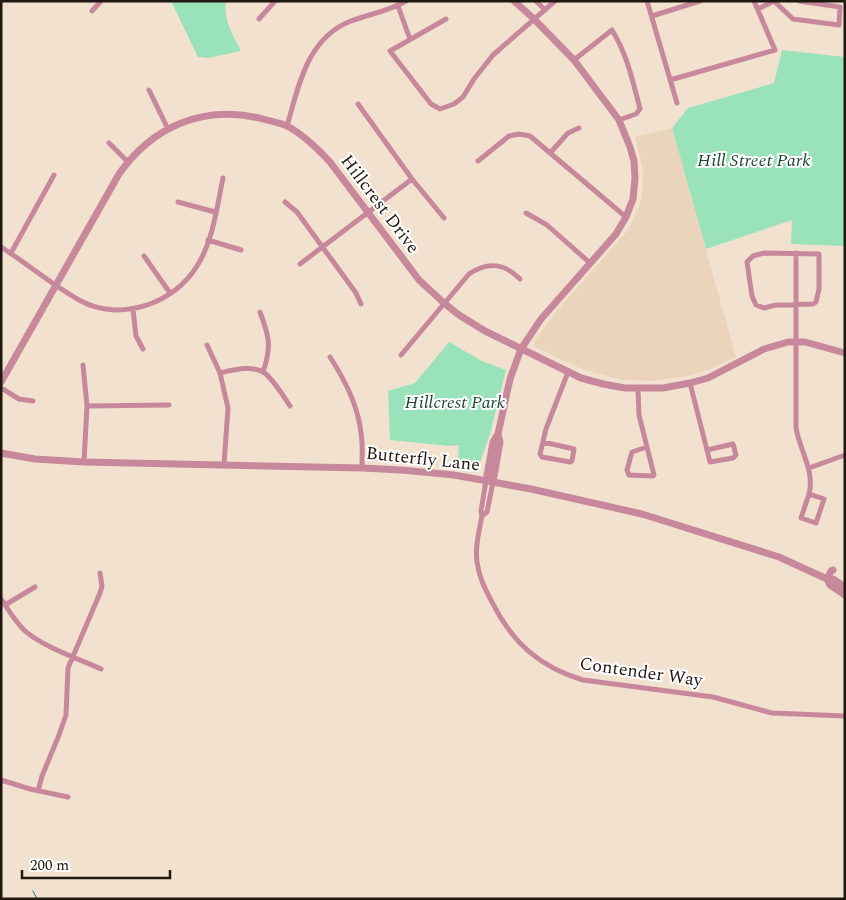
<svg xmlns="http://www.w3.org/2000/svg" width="846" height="900" font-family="Spectral,serif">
<rect width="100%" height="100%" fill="#f3e1cf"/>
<path fill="#ebd4bc" d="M672,128L736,357L708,370L688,376L651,381L622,380L584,370L535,347L534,342L554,314L628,230L638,209L642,196L643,170L635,137Z"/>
<path fill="#9ae3ba" d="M171,1H226C223,20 233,35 241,51L208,58L198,57Z
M782,50L845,57V246L791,244L792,220L706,249L672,128L688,108L774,83Z
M449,342L482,361L506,370L490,434L477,471L457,469L459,445L449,446L390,440L388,391L415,383Z"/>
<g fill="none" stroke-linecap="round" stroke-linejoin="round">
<path stroke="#267376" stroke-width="1" d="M33,891L37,899"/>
<path stroke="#c7889c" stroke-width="5" d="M536,1L545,10
M647,1L677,103
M774,1L793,19L839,25L840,7L799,1
M398,6L410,39
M758,9L774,1
M92,11L101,1
M652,16L700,1
M259,19L275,1
M446,19L390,51L431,104L440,109L454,104L463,97L474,79L493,55L555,1
M574,60L612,30C627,54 633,82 640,109L636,114L619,120
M670,80L775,50L754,1
M149,90L168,129
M358,104L412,179L444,218
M287,126C299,85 307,38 351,21C370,14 389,11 406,1
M109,143L128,162
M551,152L568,133L579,128
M478,161L509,136L519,134L530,136L626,217
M178,202L215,212
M285,202L297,212L356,293L361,304
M526,213L547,225L590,263
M208,240L241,250
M1,247C28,264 53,286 81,301C120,322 174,304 197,266C213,241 217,207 223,178
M11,253L54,175
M764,253L819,254V289L816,302L813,304L776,305L764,308L756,305L752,296L747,262L753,256Z
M796,253V428C800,451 815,471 809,494L824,499L816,523L801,518L809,494
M144,256L170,293
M300,264L412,179
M133,309L136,336L143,349
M260,312C269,336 272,346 263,372
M207,345L220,373L228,408L224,464
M401,355L469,274C488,261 504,263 520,279
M330,357C345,380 358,405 361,433C363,444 362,456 362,468
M83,365L87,406L84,462
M220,373C233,370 251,365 263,372C272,377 284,397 290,406
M690,383L710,462L733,458L736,455L733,444L707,450
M1,388L19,399L33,401
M638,389L639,415L647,447
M87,406L169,405
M543,442L574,449L572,461L570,462L542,457L540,454L546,429L568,372
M647,447L654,475L653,476L629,475L627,470L632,452Z
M809,468L845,455
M486,481L481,511L482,516C479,531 475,547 477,562C479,577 485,589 492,602C512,642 539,667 583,680L713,697L772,713L845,716
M482,516L487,512L493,482
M1,599C8,609 15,621 24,630C41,646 79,659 101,669
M5,605L35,587
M1,780L30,789L68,797
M38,791L42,776L59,735L66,715L68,668L100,593L102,586L100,573"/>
<path stroke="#c7889c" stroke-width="7" d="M1,382L119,174C152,127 202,105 259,118C269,121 280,122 289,127C305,136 318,149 330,162L419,280L444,303L459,315L485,331L581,378L603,384L625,388H663L690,383L708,378L764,349L788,342H805L845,353
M1,453L35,459L84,462L362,468L401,470L454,475L531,489L642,514L779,557L827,579H833L845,587
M486,481L493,442L498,434L510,379L521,349L541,319L616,234L626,217L633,199L635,178L634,161L630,147L619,120L574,60L534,19L514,1
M493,482L500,442L498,434
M827,579L830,585L845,595
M827,579L831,571L833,570"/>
</g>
<g text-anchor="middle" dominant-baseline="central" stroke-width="4" stroke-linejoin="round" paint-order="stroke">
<g font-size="18" font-style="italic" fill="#1f4934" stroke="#fff">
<text x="754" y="160">Hill Street Park</text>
<text x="455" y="402">Hillcrest Park</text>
</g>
<g font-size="18" fill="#1e1811" stroke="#fff">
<text transform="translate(380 204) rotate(53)">Hillcrest Drive</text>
<text transform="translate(423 459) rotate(6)">Butterfly Lane</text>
<text transform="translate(641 672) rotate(8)">Contender Way</text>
</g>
</g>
<rect width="846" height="900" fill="none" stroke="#1e1811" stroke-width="5"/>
<path d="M22 870v8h148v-8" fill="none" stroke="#1e1811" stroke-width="2.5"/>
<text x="30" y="870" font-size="15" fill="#1e1811" stroke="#ffffff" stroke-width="4" paint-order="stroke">200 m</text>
</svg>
